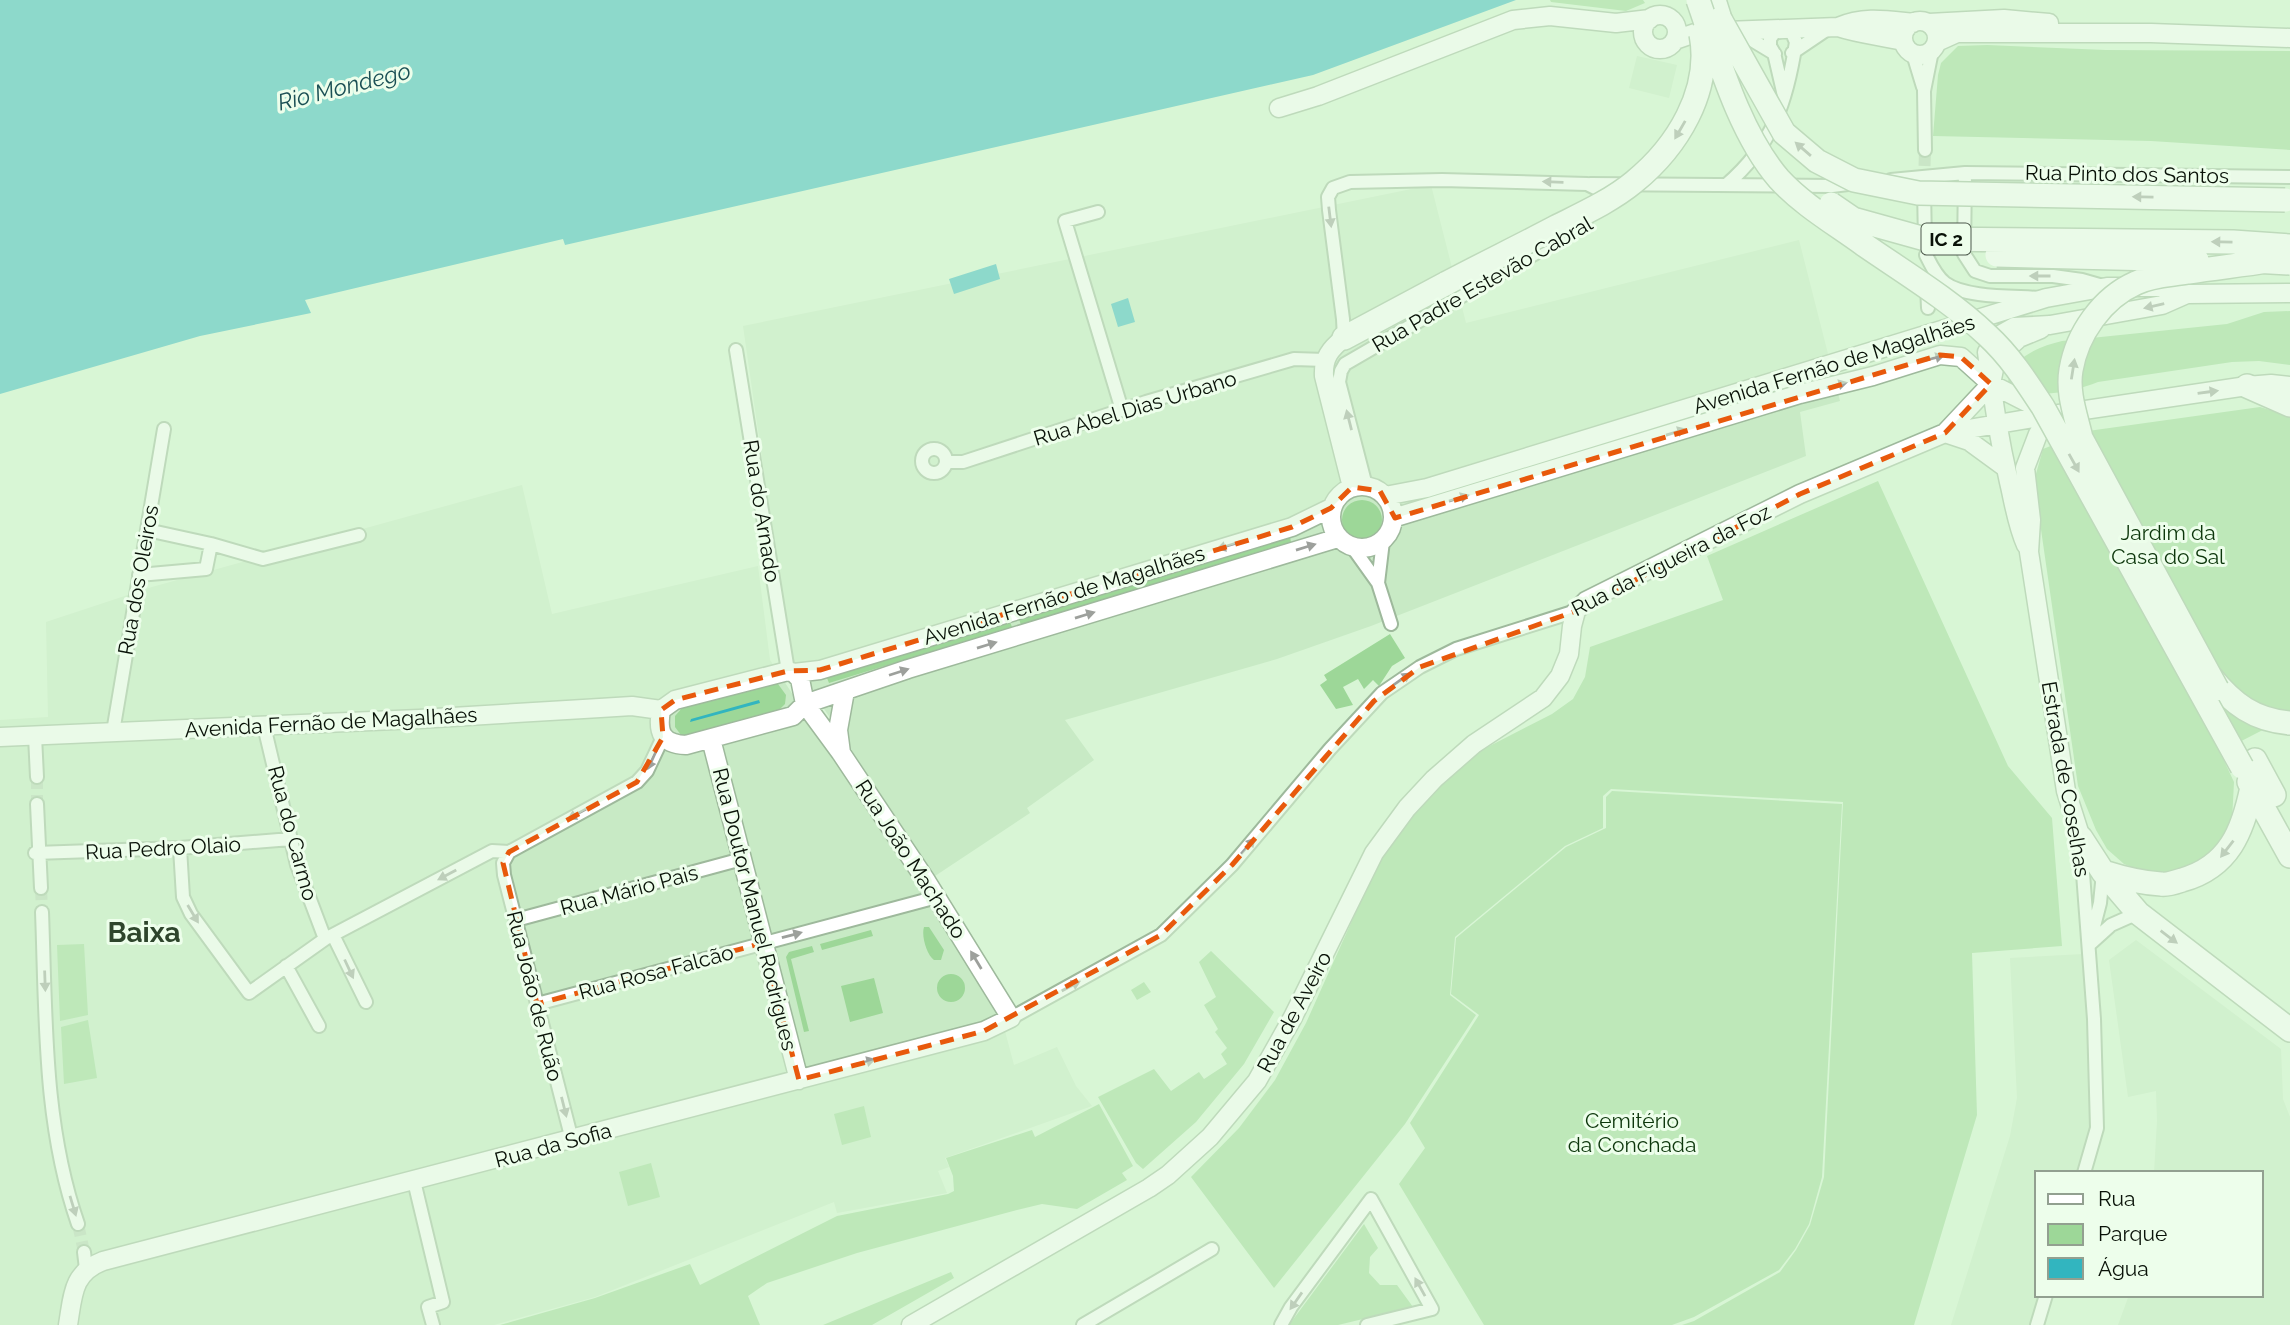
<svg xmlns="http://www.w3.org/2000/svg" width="2290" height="1325" font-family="Raleway,sans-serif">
<rect width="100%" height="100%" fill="#d8f5d5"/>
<path fill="#c8eac5" d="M1637,56L1677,65L1669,98L1629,88Z
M1431,185L1466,323L1799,240L1840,401L1800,412L1806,456L1371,626L1277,659L1065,720L1094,760L1027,808L1030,813L935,876L791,659L743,326Z
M522,485L552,614L758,566L770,660L998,1005L1014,1065L1057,1047L1076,1086L1092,1106L945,1158L949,1167L938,1171L947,1193L837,1213L834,1202L595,1297L494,1325H0V720L48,717L46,622L152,587Z
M2136,940L2281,1049L2283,1099L2290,1117V1325H2118L2129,1295H2260V1173H2154L2157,1121L2156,1091L2128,1097L2109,960Z
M2084,954L2094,1113L2079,1173H2036V1295H2042L2033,1325H1951L2010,1136L2017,1098L2010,958Z"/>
<path fill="#9dd798" d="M1550,0H1643L1645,3L1626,11L1551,2Z
M1987,45L2106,50L2290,51V150L2151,141L1933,136L1938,75L1941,63L1958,46Z
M2290,311V365L2259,361L2232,362L2098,382C2072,392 2031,402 2008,382C2012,357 2040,346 2062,341L2227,324L2264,312Z
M2260,407L2290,416V716L2220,752L2234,782L2232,821L2218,850L2190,870L2155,876L2124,864L2107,849L2096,830L2078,786L2034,481L2043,449L2088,431Z
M1878,481L2008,766L2052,818L2062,946L1972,953L1977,1115L1914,1325H1682L1694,1321L1780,1272L1796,1250L1810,1225L1824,1177L1843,802L1611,789L1603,796V828L1565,846L1455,937L1450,995L1476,1015L1405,1124L1274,1288L1191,1177L1239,1128L1275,1080L1306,1023L1364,894L1387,848L1428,795L1474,754L1552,714L1573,699L1585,677L1590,647L1723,600L1707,556Z
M1342 520a20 20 0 1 1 40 0a20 20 0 1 1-40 0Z
M1290,537L1291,542L1021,625L1019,619Z
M1010,622L1012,627L829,683L827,678Z
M1390,634L1405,658L1392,666L1379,686L1373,680L1364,689L1358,679L1343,687L1353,705L1336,709L1320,685L1327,680L1324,675Z
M768,682L778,684L786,695L785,704L777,712L690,737L681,735L675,727V716L682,708Z
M1612,791L1842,804L1822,1177L1809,1224L1795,1249L1779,1270L1694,1317L1672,1325H1484L1399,1184L1425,1148L1410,1123L1479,1015L1451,994L1456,938L1566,847L1606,828V797Z
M924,927H929L944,950L941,960H934C927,955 921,936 924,927Z
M871,930L873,936L822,950L820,944Z
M84,944L88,1015L60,1021L57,945Z
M812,946L814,952L791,959L809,1031L804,1032L786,957L789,952Z
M1211,951L1274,1012L1244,1064L1196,1122L1143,1169L1136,1163L1098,1097L1154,1069L1171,1091L1199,1072L1204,1079L1227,1064L1221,1054L1227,1048L1215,1032L1218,1029L1204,1005L1216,997L1199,962Z
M937 988a14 14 0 1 1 28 0a14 14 0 1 1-28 0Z
M874,978L883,1013L850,1022L841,986Z
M1144,982L1151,992L1137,1000L1131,990Z
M88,1020L97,1078L64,1084L61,1027Z
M1099,1104L1133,1166L1122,1173L1127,1180L1077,1209L1042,1204L1017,1210L857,1253L767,1283L748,1296L760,1325H500L595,1298L690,1264L700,1285L837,1216L948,1194L954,1191L953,1176L946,1158L1032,1130L1035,1137Z
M864,1106L871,1137L842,1145L834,1114Z
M651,1163L660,1197L628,1206L619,1172Z
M1364,1224L1378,1248L1370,1257L1369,1273L1380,1285H1397L1413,1307L1338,1325H1289Z
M951,1272L954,1278L872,1325H823Z"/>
<path fill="#32b5bf" d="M0,0H1516L1313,75L565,245L563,239L305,300L311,313L200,336L0,394Z
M996,264L1000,279L954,294L949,279Z
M1128,298L1135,322L1118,327L1111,304Z
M759,700L760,703L690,722L691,719Z"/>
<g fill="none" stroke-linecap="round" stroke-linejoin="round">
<path stroke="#b9d3b6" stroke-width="12" stroke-dasharray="12 6" stroke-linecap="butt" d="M1924,184L1925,150
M37,777V804
M41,888L42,912
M78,1224L84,1252"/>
<g stroke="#9eb99c" stroke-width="16">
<path id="street" d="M1737,31L1775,54
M1792,53L1829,28
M1913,54L1923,87
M1925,150L1924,91L1932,51
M1891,180L1965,173
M1590,184L1832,186L1856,183
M1726,185C1773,145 1787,101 1796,42L1792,33L1784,30L1774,33L1770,39V46L1774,53L1784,96
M1924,188L1925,243
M1098,212L1065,221L1122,410
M1926,255C1931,265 1936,276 1945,283C1965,298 2014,296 2039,298
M1927,286L1928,308
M2103,286L2082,280L2053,276H1990L1975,271L1964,254L1965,173L2290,177
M1344,338L1343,319L1329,210L1328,197L1333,188L1350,182L1442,180L1587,184L1597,189L1604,205
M736,350L788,671
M922 461a12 12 0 1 1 24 0a12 12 0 1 1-24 0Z
M946,462H963L1146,402L1294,359L1325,360
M1366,486L1339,382L1341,371L1345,364L1586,224
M211,544L263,559L359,535
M1353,548L1378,583L1391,624
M139,575L206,569L211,544L147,530
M1378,583L1383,541
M264,726L297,865L325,939
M113,732L164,429
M35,736L37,777
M37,804L41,888
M2081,847L2094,1019L2097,1128L2084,1173
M180,848L183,897L191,914L249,993L325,939L492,851L509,852
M509,852L503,863L504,875L572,1140
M509,852L637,782L647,771L663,737
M35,853L180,848L291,839
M42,912C46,1016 43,1124 78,1224
M516,920L742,859
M2092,934L2100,903L2103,873
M333,935L366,1002
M2090,944L2111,925L2138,913
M286,966L319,1026
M537,1004L937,897
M1011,1018L1161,935L1232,865L1330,749L1382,693L1420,667L1456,649L1576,611
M414,1181L443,1302L428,1307L433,1325
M84,1252L86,1269
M1083,1325L1212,1249
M1281,1325L1291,1307L1371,1199L1432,1309L1367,1325
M2037,1325L2046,1295"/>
</g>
<g stroke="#9eb99c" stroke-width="21">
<path id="secondary" d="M1643 32a17 17 0 1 1 34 0a17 17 0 1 1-34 0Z
M1903 38a17 17 0 1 1 34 0a17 17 0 1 1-34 0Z
M1929,23L2004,19L2049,23
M1838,27C1859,34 1882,36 1903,41
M1675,40L1698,32L1838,27C1864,16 1885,20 1913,23
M1937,42L1957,33H2151L2290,38
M1279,108L1318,96L1513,20L1550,16L1616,23L1650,19
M1344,338C1330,349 1323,358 1324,376L1352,487
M2051,415L2038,434L2025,468L2031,520L2029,552L2066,791L2081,838
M1945,433L1991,384L1996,359L2019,338L2041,329
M1948,434L1969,441L2006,468
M1331 517a31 31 0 1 1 62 0a31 31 0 1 1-62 0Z
M1385,496L1427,488L2046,298L2107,287H2162L2187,294L2290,293
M1393,518L1800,394L1873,376L1940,355L1961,357L1991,384L2048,413
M2026,545C2017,525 2014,503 2009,482C1999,439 1992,395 1987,352L1998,336L2014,327L2050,325L2162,305L2187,294
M794,673L800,679L805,704L793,716L686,745C662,744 657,733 661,710L675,700L788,671L794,673L820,670L1292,527L1331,508
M0,737L419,719L600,708L632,706L661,710
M711,739L799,1080
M841,753L838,730L845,691
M68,1325C73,1295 72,1273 103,1261L984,1031L1011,1018L925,879L841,753L805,704L908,669L1338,538
M911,1325L1149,1188L1168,1175L1210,1137L1257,1081L1293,1017L1374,853L1407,808L1434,779L1474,744L1543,698L1560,676L1569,654L1572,626L1576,611L1586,601L1800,494L1945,433L2051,415L2247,386L2271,384L2290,386"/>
</g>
<g stroke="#9eb99c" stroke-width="26">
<path id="highway" d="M1714,0L1720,19
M1344,338L1447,283
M2247,386L2290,405
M2211,677C2233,704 2254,720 2290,723
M2255,760L2274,795
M2249,782L2290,856
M2081,838L2103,872L2138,913L2290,1030
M2103,872C2122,878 2142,883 2161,884C2168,885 2176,882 2182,880C2229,867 2243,831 2252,787"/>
</g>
<use href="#street" stroke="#fff" stroke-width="12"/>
<use href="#secondary" stroke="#fff" stroke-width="18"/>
<use href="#highway" stroke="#fff" stroke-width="23"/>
<g stroke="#9eb99c" stroke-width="26" stroke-linecap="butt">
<path id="highway-bridge" d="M1698,0C1718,57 1739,133 1779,179C1803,205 1834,223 1863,244C1905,273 1950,300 1987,335C2010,356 2026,381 2043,407L2242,767
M1720,19L1784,133L1817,161L1854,180L1918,193L2285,200
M1831,204L1853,219L1925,239L2233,242L2290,246
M1997,255L2197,260
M2253,261L2290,263
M1447,283C1483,264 1520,246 1556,227C1582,214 1611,201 1634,182C1677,147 1712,91 1701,34
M2217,689L2081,438C2076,416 2067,393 2071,370C2077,334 2102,298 2136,283C2152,275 2171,275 2188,272C2215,268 2241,265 2268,261"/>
</g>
<use href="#highway-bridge" stroke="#fff" stroke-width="23"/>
</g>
<defs><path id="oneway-solid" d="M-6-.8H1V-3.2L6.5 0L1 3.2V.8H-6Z" transform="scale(1.75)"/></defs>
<g fill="#9da09c">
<use href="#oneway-solid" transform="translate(1680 130) rotate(120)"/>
<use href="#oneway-solid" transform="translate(1803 149) rotate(-139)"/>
<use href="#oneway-solid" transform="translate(1553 182) rotate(-178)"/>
<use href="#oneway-solid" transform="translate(2143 197) rotate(-179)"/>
<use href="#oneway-solid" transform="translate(1330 217) rotate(83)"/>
<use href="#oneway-solid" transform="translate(2222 242) rotate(-179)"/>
<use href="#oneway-solid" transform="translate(2040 276) rotate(-180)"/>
<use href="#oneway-solid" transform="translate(2154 306) rotate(167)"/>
<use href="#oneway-solid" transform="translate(1934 358) rotate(-14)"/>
<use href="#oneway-solid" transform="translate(2073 369) rotate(-81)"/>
<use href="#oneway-solid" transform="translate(1837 385) rotate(-14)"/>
<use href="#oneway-solid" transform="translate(2208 392) rotate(-8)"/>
<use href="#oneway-solid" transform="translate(1349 420) rotate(-104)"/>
<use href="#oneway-solid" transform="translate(1676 432) rotate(-17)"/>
<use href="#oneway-solid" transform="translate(2074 463) rotate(61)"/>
<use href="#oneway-solid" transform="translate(1459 498) rotate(-17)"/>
<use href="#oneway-solid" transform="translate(1227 546) rotate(163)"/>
<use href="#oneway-solid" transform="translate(1306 547) rotate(-17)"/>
<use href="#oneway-solid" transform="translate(1085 615) rotate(-17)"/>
<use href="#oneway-solid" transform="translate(987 645) rotate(-17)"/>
<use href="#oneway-solid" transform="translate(899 672) rotate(-18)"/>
<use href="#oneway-solid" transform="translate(1402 679) rotate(-35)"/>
<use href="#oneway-solid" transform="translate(652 760) rotate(115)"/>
<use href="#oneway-solid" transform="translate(577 814) rotate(151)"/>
<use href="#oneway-solid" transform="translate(1248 846) rotate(-49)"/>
<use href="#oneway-solid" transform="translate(2227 849) rotate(128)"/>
<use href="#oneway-solid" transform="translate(447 875) rotate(152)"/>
<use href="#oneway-solid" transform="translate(193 914) rotate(59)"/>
<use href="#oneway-solid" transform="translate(792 935) rotate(-15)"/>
<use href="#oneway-solid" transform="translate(2169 937) rotate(37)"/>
<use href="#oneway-solid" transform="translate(976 960) rotate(-121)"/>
<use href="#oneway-solid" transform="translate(349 969) rotate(65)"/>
<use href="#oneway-solid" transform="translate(45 981) rotate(88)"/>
<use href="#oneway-solid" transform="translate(1071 986) rotate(-28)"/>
<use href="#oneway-solid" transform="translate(865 1062) rotate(-15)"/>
<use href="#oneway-solid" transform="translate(564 1107) rotate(76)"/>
<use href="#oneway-solid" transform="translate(73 1206) rotate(73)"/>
<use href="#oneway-solid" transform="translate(1420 1287) rotate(-119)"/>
<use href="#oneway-solid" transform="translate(1296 1301) rotate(125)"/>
</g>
<path d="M0 0H2290V1325H0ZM1940,355L1961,357L1991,384L1945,433L1800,494L1576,611L1420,667L1374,701L1232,865L1161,935L984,1031L799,1080L763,943L537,1004L503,863L509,852L637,782L663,737L661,710L675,700L788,671L820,670L1292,527L1331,508L1352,487L1380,491L1395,518Z" fill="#d8f5d5" fill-opacity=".55" fill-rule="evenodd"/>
<path fill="none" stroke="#e8590c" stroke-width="5" stroke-dasharray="14 9" stroke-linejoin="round" d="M1940,355L1961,357L1991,384L1945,433L1800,494L1576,611L1420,667L1374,701L1232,865L1161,935L984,1031L799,1080L763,943L537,1004L503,863L509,852L637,782L663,737L661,710L675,700L788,671L820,670L1292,527L1331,508L1352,487L1380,491L1395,518Z"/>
<g text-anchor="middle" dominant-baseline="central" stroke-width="6" stroke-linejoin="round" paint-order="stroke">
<rect fill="#edfeeb" stroke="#4d594c" stroke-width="2" x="1921.5" y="223.5" width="49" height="31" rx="5"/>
<g font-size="19" font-weight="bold" fill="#091208">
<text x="1946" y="239">IC 2</text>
</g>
<g font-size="21" fill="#091208" stroke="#edfeeb">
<text transform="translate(2127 174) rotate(1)">Rua Pinto dos Santos</text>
<text transform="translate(1482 284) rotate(-30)">Rua Padre Estevão Cabral</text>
<text transform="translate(1834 364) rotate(-17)">Avenida Fernão de Magalhães</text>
<text transform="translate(1135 408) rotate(-17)">Rua Abel Dias Urbano</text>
<text transform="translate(762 511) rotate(81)">Rua do Arnado</text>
<text transform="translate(1671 560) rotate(-27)">Rua da Figueira da Foz</text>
<text transform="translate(138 580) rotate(-80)">Rua dos Oleiros</text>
<text transform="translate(1064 595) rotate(-17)">Avenida Fernão de Magalhães</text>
<text transform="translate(331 722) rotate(-3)">Avenida Fernão de Magalhães</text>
<text transform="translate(2066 779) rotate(80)">Estrada de Coselhas</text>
<text transform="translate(293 833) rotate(75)">Rua do Carmo</text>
<text transform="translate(163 848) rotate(-3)">Rua Pedro Olaio</text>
<text transform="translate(911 859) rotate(57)">Rua João Machado</text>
<text transform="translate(629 890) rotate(-15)">Rua Mário Pais</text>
<text transform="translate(755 909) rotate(76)">Rua Doutor Manuel Rodrigues</text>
<text transform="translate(656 972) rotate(-15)">Rua Rosa Falcão</text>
<text transform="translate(535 996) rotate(76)">Rua João de Ruão</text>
<text transform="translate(1294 1012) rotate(-62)">Rua de Aveiro</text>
<text transform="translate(553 1145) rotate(-15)">Rua da Sofia</text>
</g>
<g font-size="21" fill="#0d370c" stroke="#edfeeb">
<text x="2168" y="532">Jardim da<tspan x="2168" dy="24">Casa do Sal</tspan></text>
<text x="1632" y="1120">Cemitério<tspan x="1632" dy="24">da Conchada</tspan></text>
</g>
<g font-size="23" font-style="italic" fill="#1b5055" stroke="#edfeeb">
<text transform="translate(344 86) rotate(-14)">Rio Mondego</text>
</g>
<g font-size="28" font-weight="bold" fill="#2e452c" stroke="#edfeeb">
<text x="144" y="932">Baixa</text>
</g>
</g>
<rect x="2035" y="1171" width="228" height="126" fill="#edfeeb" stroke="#92a090" stroke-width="2"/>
<rect x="2048" y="1194" width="35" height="10" fill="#ffffff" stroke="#92a090" stroke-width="2"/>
<text x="2098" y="1206" font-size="21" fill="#091208">Rua</text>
<rect x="2048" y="1224" width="35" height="21" fill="#9dd798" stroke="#92a090" stroke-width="2"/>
<text x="2098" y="1241" font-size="21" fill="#091208">Parque</text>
<rect x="2048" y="1258" width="35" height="21" fill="#32b5bf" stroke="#92a090" stroke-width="2"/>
<text x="2098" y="1276" font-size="21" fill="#091208">Água</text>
</svg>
